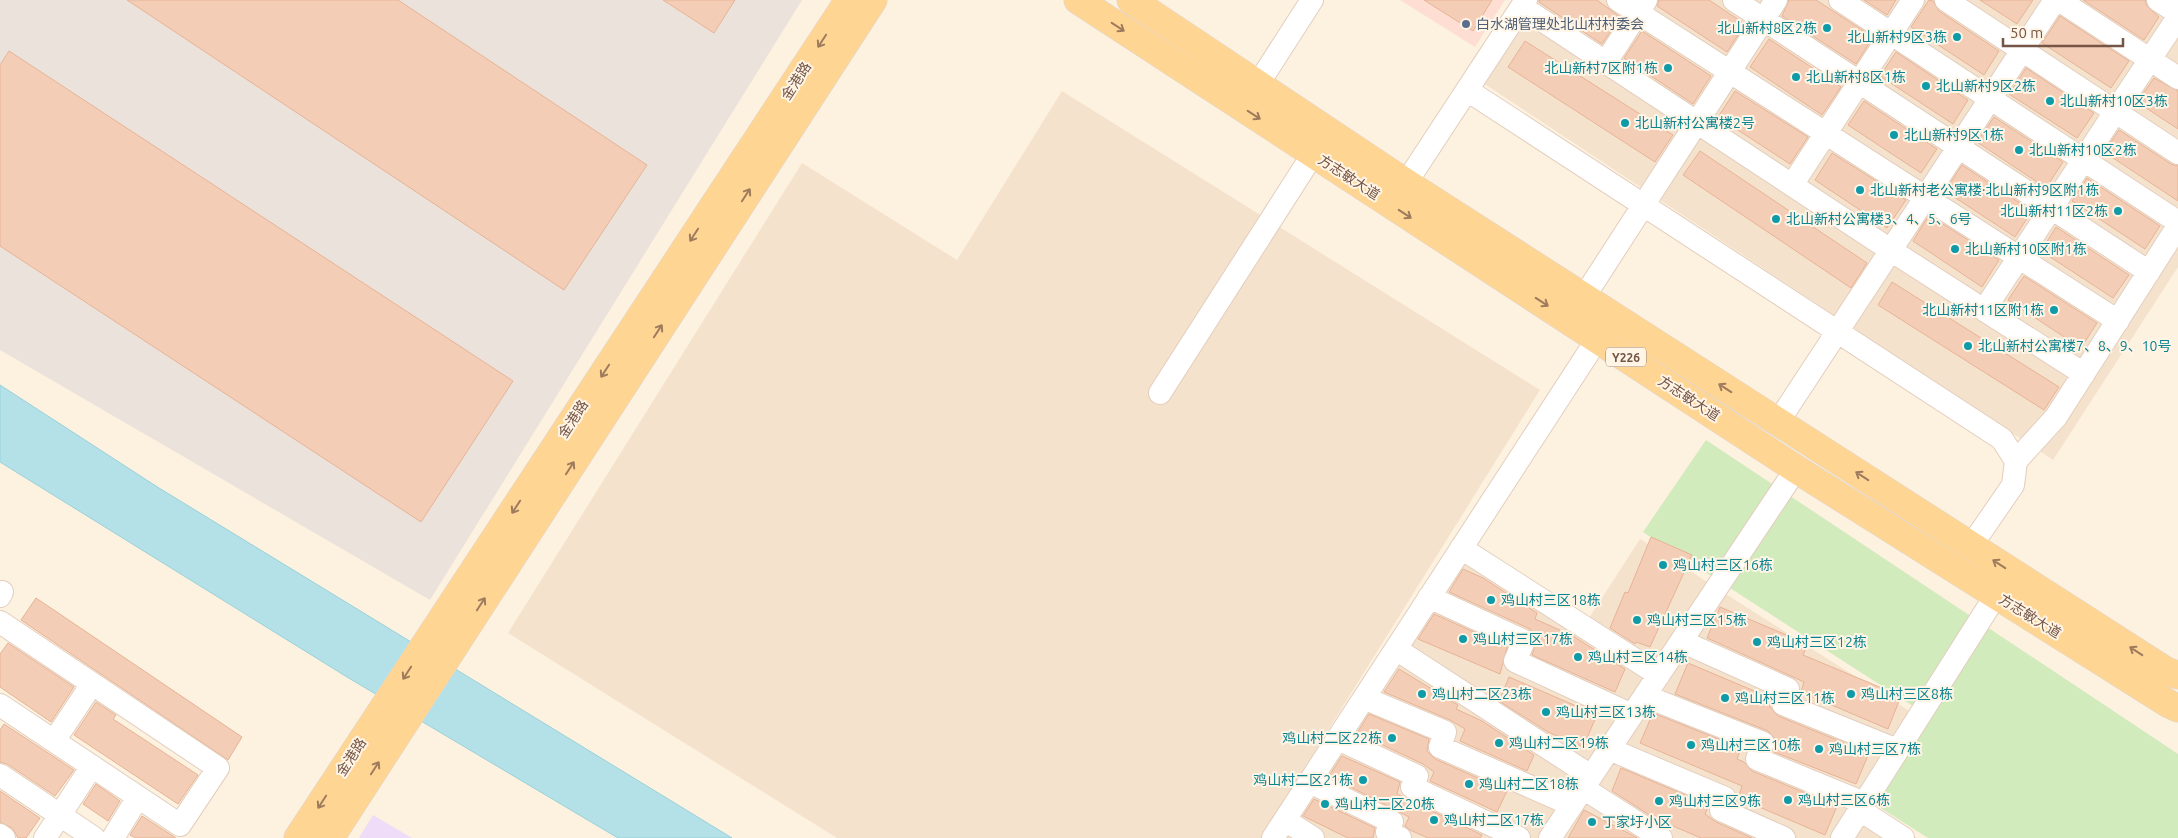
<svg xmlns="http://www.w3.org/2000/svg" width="2178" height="838" font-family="Ubuntu,'Noto Sans SC',sans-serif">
<rect width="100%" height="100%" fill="#fdf1df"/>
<path fill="#f5e2cd" d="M1512,0H2178V267L2053,460L1465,71Z
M1062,91L1540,390L1261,838H837L508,633L802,163L957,260Z
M1640,539L1914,714L1858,800L1917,838H1661L1590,793L1599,778L1403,652L1471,546L1587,621Z
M1396,654L1589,778L1647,838H1265Z"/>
<path fill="#feded2" d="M1400,0H1505L1475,47Z"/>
<path fill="#ebe2db" d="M0,0H802L430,600L0,350Z"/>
<path fill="#eedcf9" d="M373,815L412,838H359Z"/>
<path fill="#d1ebbd" d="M1706,440L2178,754V838H1928L1873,803L1930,717L1643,532Z"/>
<path fill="#b3e1e7" stroke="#99d1d9" d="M0,385L159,488L732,838H618L347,677L0,462Z"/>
<path fill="#f4cdb6" stroke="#e7b395" d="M127,0H398L647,165L564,290Z
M663,0H735L714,33Z
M1424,0H1492L1473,31Z
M1539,0H1597L1620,17L1602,44L1539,2Z
M1659,0H1709L1745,24L1727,52L1657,6Z
M1789,0H1816L1873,37L1856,64L1782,16Z
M1864,0H1896L1887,15Z
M1929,0L1933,1L1939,11L1999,51L1984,75L1911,27Z
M1980,0H2033L2017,24Z
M2083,0H2145L2147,6L2159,17L2144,40Z
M2060,16L2129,61L2111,88L2042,43Z
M1642,31L1711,76L1693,104L1624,58Z
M1769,39L1841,87L1822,115L1750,67Z
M1525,41L1673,135L1655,162L1508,67Z
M9,51L513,381L421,522L0,246V65Z
M1896,52L1968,100L1953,124L1880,76Z
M2026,68L2094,113L2077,138L2009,94Z
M2154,78L2178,91V129L2137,102Z
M1735,91L1808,137L1790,164L1718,117Z
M1864,101L1937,149L1921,173L1848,125Z
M1994,117L2063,162L2046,188L1977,142Z
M2119,130L2171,164L2178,166V201L2104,152Z
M1700,151L1867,263L1851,288L1683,175Z
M1832,153L1906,200L1887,228L1815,180Z
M1962,165L2032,211L2015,237L1945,191Z
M2087,178L2160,226L2145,249L2072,201Z
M1929,215L1999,260L1982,287L1913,241Z
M2056,227L2129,275L2113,298L2041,251Z
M2024,276L2097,323L2081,348L2008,300Z
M1892,282L2059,387L2044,410L1878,305Z
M1651,537L1692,555L1650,647L1636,642L1635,644L1610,628L1625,592L1628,593Z
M1463,569L1483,578L1537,613L1535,619L1573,636L1625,669L1615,692L1532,655L1537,640L1530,629L1449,592Z
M36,598L242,737L228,760L21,620Z
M1720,607L1808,644L1803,655L1901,696L1888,729L1801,692L1804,682L1707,638Z
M1434,614L1507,647L1500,674L1418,639Z
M8,643L74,687L51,722L0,687V654Z
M1688,663L1771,698L1770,707L1778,716L1869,753L1856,784L1774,752L1776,740L1768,731L1675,694Z
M1399,669L1458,705L1456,709L1482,721L1534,755L1527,771L1460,741L1465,729L1450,720L1384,692Z
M1509,677L1597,715L1583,747L1548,732L1499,701Z
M96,702L116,715L113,719L198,775L178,804L74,735Z
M1653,713L1741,748L1737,759L1744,762L1752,771L1837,806L1825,835L1738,798L1742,786L1640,743Z
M1369,714L1429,739L1427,751L1435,759L1507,791L1497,812L1430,781L1434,772L1423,764L1357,733Z
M4,724L74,770L55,796L7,764L0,762V730Z
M1342,756L1400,782L1397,794L1482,835L1480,838H1428L1410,830L1405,826L1409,817L1329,776Z
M1621,768L1709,805L1705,814L1716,822L1752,838H1701L1654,818L1612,791Z
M96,784L120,801L108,821L83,804Z
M0,791L40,818L26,838H18L12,828L0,822Z
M1314,799L1375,828L1373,838H1348L1303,816Z
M1584,810L1630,834L1637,838H1568Z
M142,816L173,836L176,838H136L130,835Z"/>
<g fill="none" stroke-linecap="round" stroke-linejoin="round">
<g stroke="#e3cebe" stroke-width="24">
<path id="minor" d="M1618,0L2118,321
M1734,0L2149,272
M1840,0L2178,222
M1946,0L2178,153
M2059,0L2178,78
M2158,0L2178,13
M1522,7L1892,251L2084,374
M1606,62L1646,0
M1258,84L1312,0
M1467,90L2002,439L2016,461L2013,485L1971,546
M1406,183L1526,0
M1792,185L1913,0
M1584,297L1776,0
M1984,310L2178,17
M1160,393L1313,154
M1778,422L2055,0
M2016,461L2056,417L2178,226
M1461,548L1659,675
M0,596L2,592
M1429,597L1524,641L1515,661L1632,715
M0,622L218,768L180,825L0,705
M1681,641L1788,689L1783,704L1897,750
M1396,649L1591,776
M1645,696L1763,743L1757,759L1864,803
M1364,698L1445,732L1440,747L1572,805
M1338,739L1417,776L1412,787L1519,838
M54,741L92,684
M1609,749L1725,798L1721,810L1784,838
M0,775L94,838
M1310,782L1392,822L1387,832L1400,838
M1583,788L1661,838
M1860,810L1903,838
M1285,820L1313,838
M0,835L4,838
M45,838L92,766
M113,838L138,797
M1273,838L1598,338
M1550,838L1796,469
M1842,838L1996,595"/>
</g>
<g stroke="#ded6d3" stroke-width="29">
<path id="major" d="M1078,0L1796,469L2169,704L2178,708
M1131,0L1406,183L2166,671L2178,675
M298,838L849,0
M330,838L873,0"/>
</g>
<use href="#minor" stroke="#fff" stroke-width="22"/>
<use href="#major" stroke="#ffd594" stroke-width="28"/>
</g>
<defs><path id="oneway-shaft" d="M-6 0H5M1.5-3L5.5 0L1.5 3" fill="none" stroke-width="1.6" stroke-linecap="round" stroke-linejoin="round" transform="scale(1.25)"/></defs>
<g stroke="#9e7b5d">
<use href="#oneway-shaft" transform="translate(1118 27) rotate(33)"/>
<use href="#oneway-shaft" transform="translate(822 41) rotate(123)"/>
<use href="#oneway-shaft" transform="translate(1254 115) rotate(33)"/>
<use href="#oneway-shaft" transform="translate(746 195) rotate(-57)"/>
<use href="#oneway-shaft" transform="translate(1405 214) rotate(33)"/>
<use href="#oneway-shaft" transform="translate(694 235) rotate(123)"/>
<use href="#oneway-shaft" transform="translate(1542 302) rotate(33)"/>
<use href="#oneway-shaft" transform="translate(658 331) rotate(-57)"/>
<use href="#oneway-shaft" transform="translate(605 371) rotate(123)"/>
<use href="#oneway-shaft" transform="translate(1725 388) rotate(-147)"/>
<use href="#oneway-shaft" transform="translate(570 468) rotate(-57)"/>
<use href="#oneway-shaft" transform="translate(1862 476) rotate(-147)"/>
<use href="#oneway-shaft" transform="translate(516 507) rotate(123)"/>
<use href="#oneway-shaft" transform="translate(1999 564) rotate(-147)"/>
<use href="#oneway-shaft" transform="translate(481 604) rotate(-57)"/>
<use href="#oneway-shaft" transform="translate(2136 651) rotate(-147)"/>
<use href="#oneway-shaft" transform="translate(407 673) rotate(123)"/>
<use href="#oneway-shaft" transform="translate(375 768) rotate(-57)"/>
<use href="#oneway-shaft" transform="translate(322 802) rotate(123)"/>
</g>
<circle fill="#5c6f8a" stroke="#fff5e6" stroke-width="2" cx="1466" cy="24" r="5"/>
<g fill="#0f9aa8" stroke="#fff5e6" stroke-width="2">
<circle cx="1827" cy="28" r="5"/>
<circle cx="1957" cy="37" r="5"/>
<circle cx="1668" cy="68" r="5"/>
<circle cx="1796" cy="77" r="5"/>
<circle cx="1926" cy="86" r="5"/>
<circle cx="2050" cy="101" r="5"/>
<circle cx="1625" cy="123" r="5"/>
<circle cx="1894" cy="135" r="5"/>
<circle cx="2019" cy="150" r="5"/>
<circle cx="1860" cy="190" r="5"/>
<circle cx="2118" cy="211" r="5"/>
<circle cx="1776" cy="219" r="5"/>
<circle cx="1955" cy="249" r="5"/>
<circle cx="2054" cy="310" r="5"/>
<circle cx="1968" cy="346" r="5"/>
<circle cx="1663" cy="565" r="5"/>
<circle cx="1491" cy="600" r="5"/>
<circle cx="1637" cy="620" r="5"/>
<circle cx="1463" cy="639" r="5"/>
<circle cx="1757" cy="642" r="5"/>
<circle cx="1578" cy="657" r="5"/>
<circle cx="1422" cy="694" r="5"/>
<circle cx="1851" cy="694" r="5"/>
<circle cx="1725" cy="698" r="5"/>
<circle cx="1546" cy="712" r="5"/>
<circle cx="1392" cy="738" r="5"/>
<circle cx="1499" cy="743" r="5"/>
<circle cx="1691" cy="745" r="5"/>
<circle cx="1819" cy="749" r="5"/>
<circle cx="1363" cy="780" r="5"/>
<circle cx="1469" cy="784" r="5"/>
<circle cx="1788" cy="800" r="5"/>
<circle cx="1659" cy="801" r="5"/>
<circle cx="1325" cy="804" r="5"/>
<circle cx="1434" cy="820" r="5"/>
<circle cx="1592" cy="822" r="5"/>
</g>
<g text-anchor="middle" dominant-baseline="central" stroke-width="4" stroke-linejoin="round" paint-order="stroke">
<rect fill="#fff5e6" stroke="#9e8576" stroke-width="1" x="1606" y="347.5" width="40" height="19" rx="4"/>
<g font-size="12" font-weight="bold" fill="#745546">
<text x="1626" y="357">Y226</text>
</g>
<g font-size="14" fill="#4e5e75" stroke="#fff5e6" text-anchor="start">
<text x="1476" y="24">白水湖管理处北山村村委会</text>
</g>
<g font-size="14" fill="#0d838f" stroke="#fff5e6" text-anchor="start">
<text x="1817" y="28" text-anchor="end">北山新村8区2栋</text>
<text x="1947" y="37" text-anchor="end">北山新村9区3栋</text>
<text x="1658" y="68" text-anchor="end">北山新村7区附1栋</text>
<text x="1806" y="77">北山新村8区1栋</text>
<text x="1936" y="86">北山新村9区2栋</text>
<text x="2060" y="101">北山新村10区3栋</text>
<text x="1635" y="123">北山新村公寓楼2号</text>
<text x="1904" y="135">北山新村9区1栋</text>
<text x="2029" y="150">北山新村10区2栋</text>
<text x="1870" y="190">北山新村老公寓楼·北山新村9区附1栋</text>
<text x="2108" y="211" text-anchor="end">北山新村11区2栋</text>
<text x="1786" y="219">北山新村公寓楼3、4、5、6号</text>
<text x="1965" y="249">北山新村10区附1栋</text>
<text x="2044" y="310" text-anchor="end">北山新村11区附1栋</text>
<text x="1978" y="346">北山新村公寓楼7、8、9、10号</text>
<text x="1673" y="565">鸡山村三区16栋</text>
<text x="1501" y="600">鸡山村三区18栋</text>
<text x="1647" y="620">鸡山村三区15栋</text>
<text x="1473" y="639">鸡山村三区17栋</text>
<text x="1767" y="642">鸡山村三区12栋</text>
<text x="1588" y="657">鸡山村三区14栋</text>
<text x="1432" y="694">鸡山村二区23栋</text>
<text x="1861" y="694">鸡山村三区8栋</text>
<text x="1735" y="698">鸡山村三区11栋</text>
<text x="1556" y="712">鸡山村三区13栋</text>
<text x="1382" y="738" text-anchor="end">鸡山村二区22栋</text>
<text x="1509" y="743">鸡山村二区19栋</text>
<text x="1701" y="745">鸡山村三区10栋</text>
<text x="1829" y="749">鸡山村三区7栋</text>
<text x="1353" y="780" text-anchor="end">鸡山村二区21栋</text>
<text x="1479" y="784">鸡山村二区18栋</text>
<text x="1798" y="800">鸡山村三区6栋</text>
<text x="1669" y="801">鸡山村三区9栋</text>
<text x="1335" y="804">鸡山村二区20栋</text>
<text x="1444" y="820">鸡山村二区17栋</text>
<text x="1602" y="822">丁家圩小区</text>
</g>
<g font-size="14" fill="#745546" stroke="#fff5e6">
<text transform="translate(796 81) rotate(-57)">金港路</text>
<text transform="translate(1349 177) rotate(33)">方志敏大道</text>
<text transform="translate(1689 398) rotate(33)">方志敏大道</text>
<text transform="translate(573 419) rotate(-57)">金港路</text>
<text transform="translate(2030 616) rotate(32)">方志敏大道</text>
<text transform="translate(351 757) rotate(-57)">金港路</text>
</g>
</g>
<path d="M2003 38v8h120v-8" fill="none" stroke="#745546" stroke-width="2.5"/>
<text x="2010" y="38" font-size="15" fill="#745546" stroke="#fff5e6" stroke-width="4" paint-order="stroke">50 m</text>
</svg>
